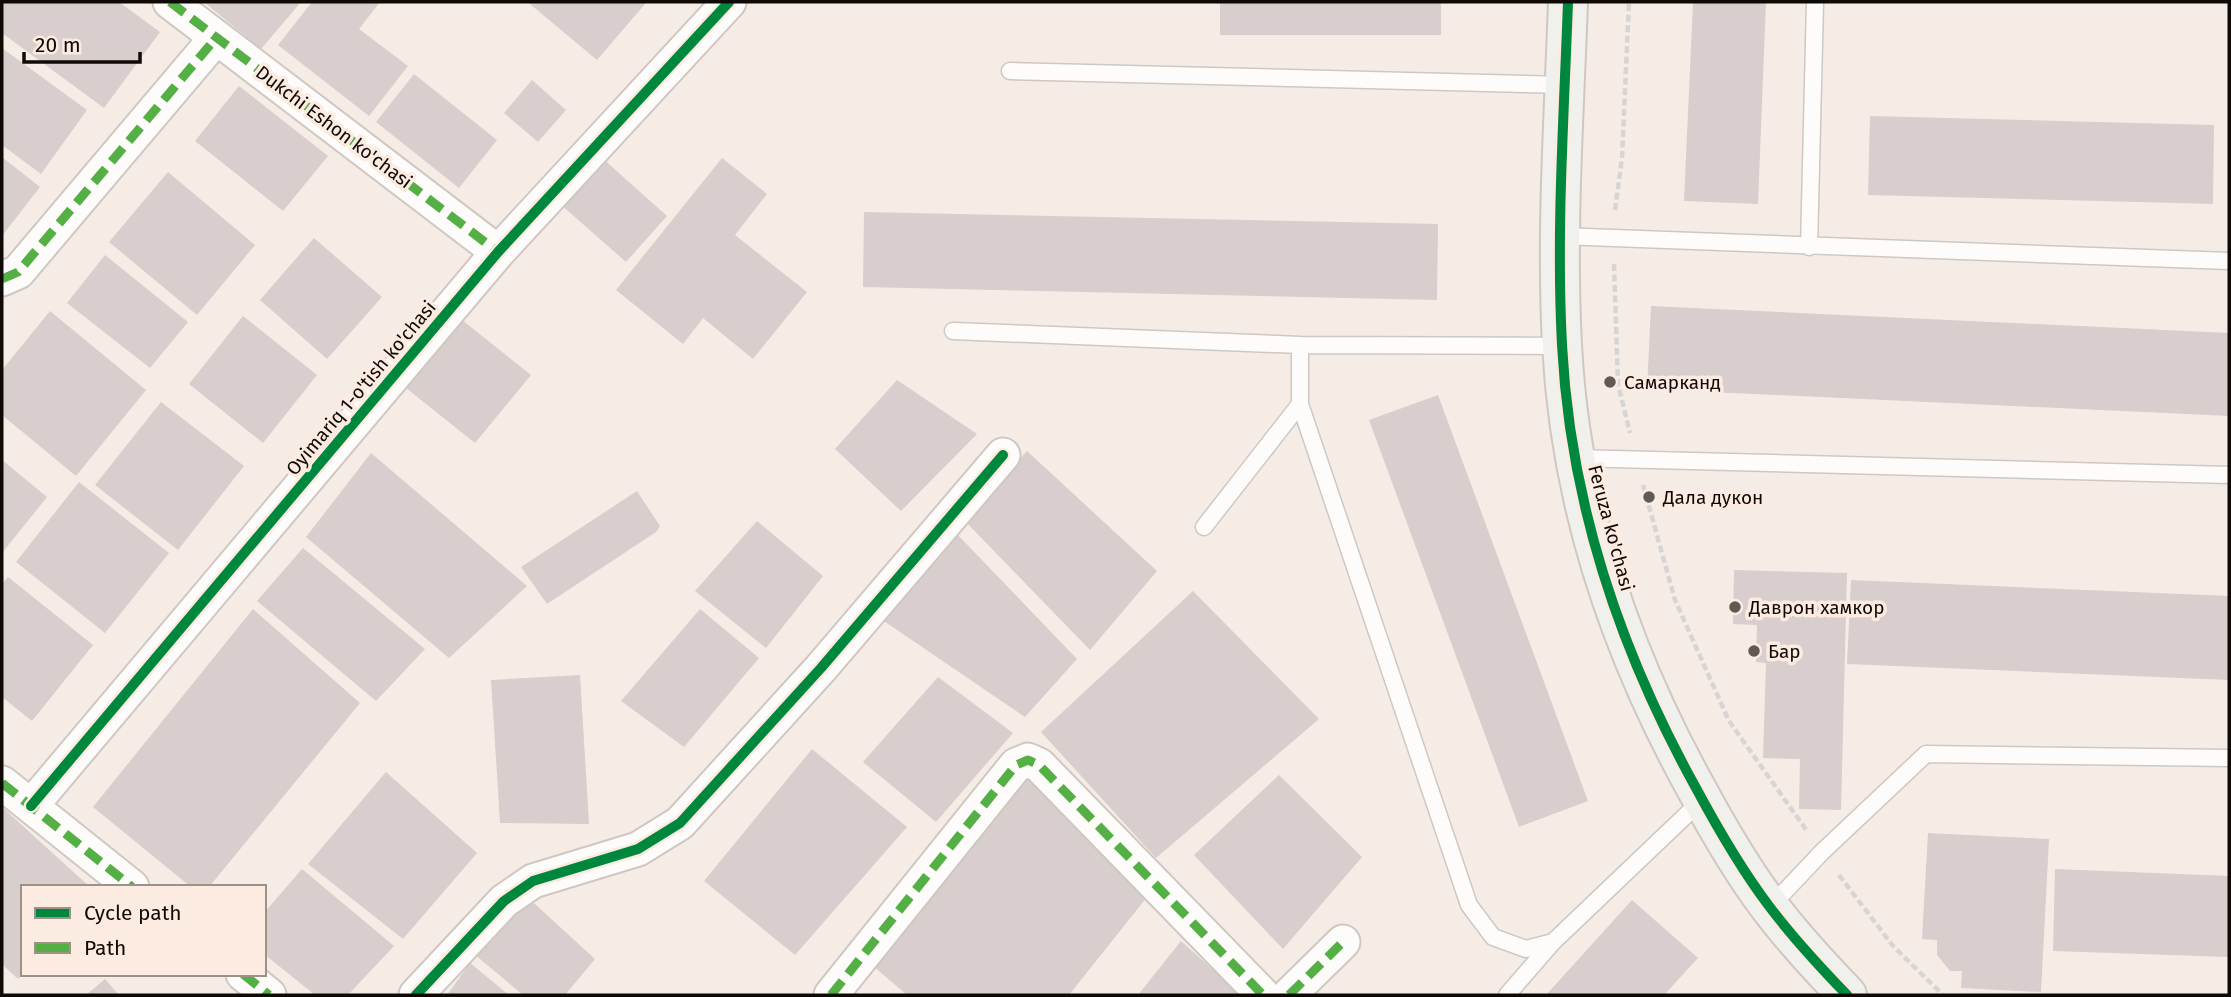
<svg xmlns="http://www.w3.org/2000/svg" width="2231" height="997" font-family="'Fira Sans',sans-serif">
<rect width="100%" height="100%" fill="#f6ece6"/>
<path fill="#d7cecd" d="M2,2H119L160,32L104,108L2,33Z
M204,2H301L261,49Z
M312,2H380L359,29L408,66L369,116L278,45Z
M532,2H643L645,4L597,60L530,4Z
M1220,2H1441V35H1220Z
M1693,2H1766L1758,204L1684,201Z
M2,48L87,110L41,174L2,145Z
M414,74L497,140L459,188L376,122Z
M532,80L566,110L538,142L504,113Z
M239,86L328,156L283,211L195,141Z
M1870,116L2214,125L2213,204L1868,195Z
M2,157L40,187L2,236Z
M601,157L667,216L626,262L559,203Z
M722,158L767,194L735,235L807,292L753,359L703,318L683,344L616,290Z
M168,172L255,245L197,315L109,242Z
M864,212L1438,224L1437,300L863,287Z
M314,238L382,297L327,359L260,300Z
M105,255L188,322L150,368L67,303Z
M1651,306L2229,333V416L1647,389Z
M50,311L146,390L76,476L2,415V370Z
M243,316L317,375L263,443L189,384Z
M462,320L531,375L475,443L406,388Z
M897,380L977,434L901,511L835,449Z
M1438,395L1588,801L1519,827L1369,420Z
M161,402L244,466L178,550L95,485Z
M1027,451L1157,571L1090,650L964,520Z
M371,453L527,586L449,658L306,537Z
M2,460L47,497L2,553Z
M79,482L169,553L105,633L16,562Z
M637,491L660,526L656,532L547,604L521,567Z
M757,521L823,576L766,648L695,591Z
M955,532L1077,659L1025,717L875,615Z
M303,548L425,649L376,701L257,601Z
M1734,570L1847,573L1841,810L1799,809L1800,759L1763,758L1766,663L1756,662L1757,625L1733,624Z
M8,577L93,645L32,721L2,697V584Z
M1851,580L2229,596V680L1847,664Z
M1193,591L1319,719L1156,858L1041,732Z
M253,609L360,703L209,887H191L93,807Z
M700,609L759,658L684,747L621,701Z
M580,675L589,824L500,823L491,680Z
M938,677L1013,733L936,822L863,762Z
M812,749L907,827L795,955L704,881Z
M1026,771L1147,897L1069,995H907L872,965Z
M386,772L477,853L403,939L308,864Z
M1279,775L1362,857L1283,949L1194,855Z
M2,807L90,887H23V974L18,979L2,964Z
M1928,833L2049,839L2041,992L1961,988L1962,971H1950L1937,955V940L1922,939Z
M302,869L394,946L348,995H315L264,954V913Z
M2055,869L2229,876V957L2053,951Z
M524,894L595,959L565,995H523L474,954Z
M1632,900L1698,958L1664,995H1546Z
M1181,941L1241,995H1138Z
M470,963L509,995H447Z
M105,979L119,995H86Z"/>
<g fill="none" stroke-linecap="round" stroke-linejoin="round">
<g stroke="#d0c7c2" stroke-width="19">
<path id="lane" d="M1010,71L1565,85
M1560,236L2229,261
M1809,247L1815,2
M953,331L1300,345L1562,346
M1300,345V404L1469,905L1493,937L1526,949L1553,942L1702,800
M1575,458L2229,475
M1204,527L1300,404
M1770,907L1822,852L1926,754L2229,758
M1507,995L1553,942"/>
</g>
<g stroke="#d0c7c2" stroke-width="37">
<path id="street" d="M170,2L498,252
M2,279L18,272L216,38
M2,783L132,887
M31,806L498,252L729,2
M243,974L269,995
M416,995L504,901L533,881L638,849L680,823L821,668L1003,455
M831,995L1016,765L1028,760L1039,765L1263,995
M1289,995L1343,942"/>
</g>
<g stroke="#d0c7c2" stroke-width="42">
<path id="secondary" d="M1568,2C1564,116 1556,231 1562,345C1570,502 1620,651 1696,788C1718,829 1741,869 1769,906C1793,938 1820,967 1847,995"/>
</g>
<path stroke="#d7d5d3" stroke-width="4.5" stroke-dasharray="7 3.5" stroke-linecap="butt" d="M1615,210L1622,158L1629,2
M1614,264L1618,384L1630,433
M1643,485L1675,600L1729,721L1807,831
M1839,875L1893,946L1943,995"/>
<use href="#lane" stroke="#fefcfb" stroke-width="16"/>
<use href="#street" stroke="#fefcfb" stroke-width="33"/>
<use href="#secondary" stroke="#f0f0ed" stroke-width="38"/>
<path stroke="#54b044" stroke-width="9" stroke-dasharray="18 9" stroke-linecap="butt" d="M170,2L498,252
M2,279L18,272L216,38
M2,783L132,887
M243,974L269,995
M831,995L1016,765L1028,760L1039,765L1263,995
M1289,995L1343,942"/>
<g stroke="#fcebe0" stroke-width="15">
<path id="cycleway" d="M1568,2C1564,116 1556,231 1562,345C1570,502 1620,651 1696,788C1718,829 1741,869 1769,906C1793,938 1820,967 1847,995
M31,806L498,252L729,2
M416,995L504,901L533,881L638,849L680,823L821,668L1003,455"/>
</g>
<use href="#cycleway" stroke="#00873e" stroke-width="10"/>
</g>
<g fill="#605954" stroke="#fcebe0" stroke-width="2.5">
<circle cx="1610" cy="382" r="7"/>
<circle cx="1649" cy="497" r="7"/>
<circle cx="1735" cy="607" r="7"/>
<circle cx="1754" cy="651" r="7"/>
</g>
<g text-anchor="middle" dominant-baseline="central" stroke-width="7" stroke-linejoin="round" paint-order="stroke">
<g font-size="19" fill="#100a06" stroke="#fcebe0">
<text transform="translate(334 127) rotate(37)">Dukchi Eshon ko'chasi</text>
<text transform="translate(361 388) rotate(-50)">Oyimariq 1-o'tish ko'chasi</text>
<text transform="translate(1611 528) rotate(75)">Feruza ko'chasi</text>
</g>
<g font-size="19" fill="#100a06" stroke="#fcebe0" text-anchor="start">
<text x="1624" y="382">Самарканд</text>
<text x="1663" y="497">Дала дукон</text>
<text x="1749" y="607">Даврон хамкор</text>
<text x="1768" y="651">Бар</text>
</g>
</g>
<rect width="2231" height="997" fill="none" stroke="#100a06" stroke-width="7"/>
<rect x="21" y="885" width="245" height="91" fill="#fcebe0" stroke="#9e9189" stroke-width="2"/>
<rect x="35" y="908" width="35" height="10" fill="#00873e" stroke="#9e9189" stroke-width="2"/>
<text x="84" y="920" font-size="21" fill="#100a06">Cycle path</text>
<rect x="35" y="943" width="35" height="10" fill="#54b044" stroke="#9e9189" stroke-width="2"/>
<text x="84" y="955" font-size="21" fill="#100a06">Path</text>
<path d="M24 52v10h116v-10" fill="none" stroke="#100a06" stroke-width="3.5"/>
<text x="35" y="52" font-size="21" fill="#100a06" stroke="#fcebe0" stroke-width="5" paint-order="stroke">20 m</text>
</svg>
